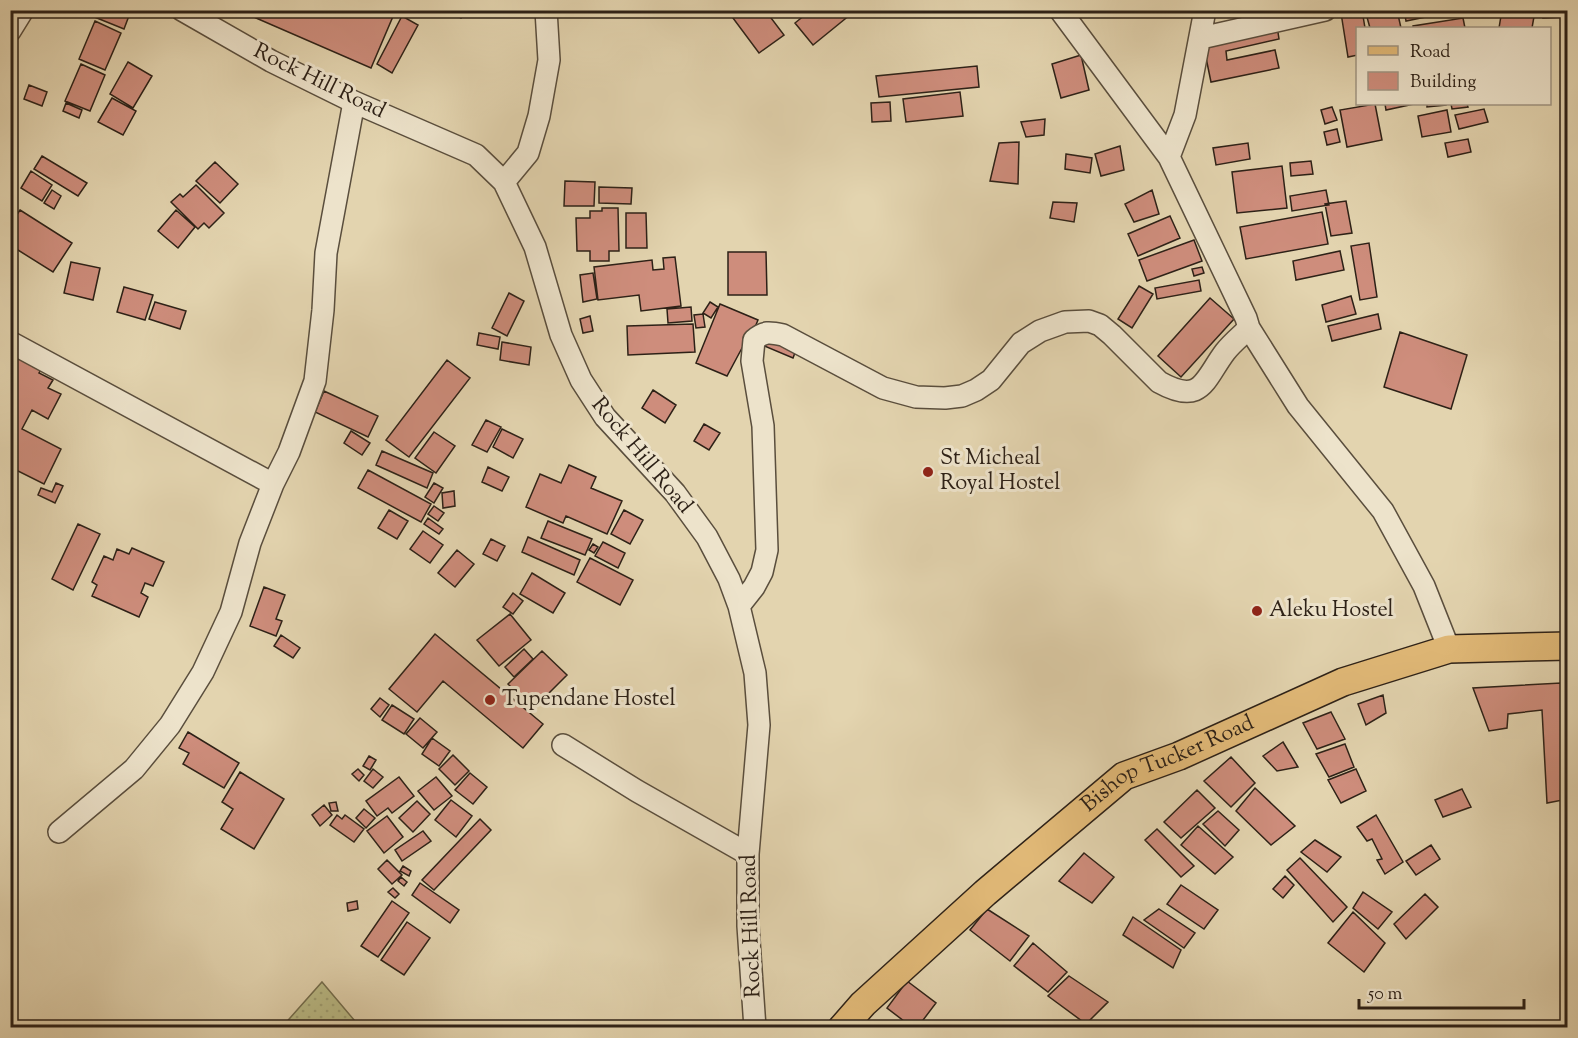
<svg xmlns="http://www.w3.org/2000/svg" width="1578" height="1038" font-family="'Sorts Mill Goudy',serif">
<defs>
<pattern id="green-dots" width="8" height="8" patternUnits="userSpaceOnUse" patternTransform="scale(1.5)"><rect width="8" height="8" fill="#babb86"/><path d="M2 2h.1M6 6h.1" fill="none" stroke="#a0a073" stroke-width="1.8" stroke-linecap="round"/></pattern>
</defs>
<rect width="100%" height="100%" fill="#e3d4af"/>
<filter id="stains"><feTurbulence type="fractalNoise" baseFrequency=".00333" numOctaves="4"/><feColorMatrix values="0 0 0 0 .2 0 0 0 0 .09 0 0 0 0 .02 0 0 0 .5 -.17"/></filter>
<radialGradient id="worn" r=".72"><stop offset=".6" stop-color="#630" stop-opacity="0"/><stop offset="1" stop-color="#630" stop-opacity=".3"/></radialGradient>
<path fill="url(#green-dots)" stroke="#746e4e" stroke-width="1.5" d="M322,982L360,1027H282Z"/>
<path fill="#ce8d7c" stroke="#2d2117" stroke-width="1.5" d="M94,10H124L130,13L124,29L92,16Z
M251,10H386L394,14L371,68L249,15Z
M446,10H465L461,18Z
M727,10H765L784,35L759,53Z
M811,10H856L813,45L795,23Z
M1362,10L1365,28H1358V55L1348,57L1341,13Z
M1365,10H1397L1401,28H1370Z
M1404,10H1429L1431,16L1406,21Z
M1502,10L1535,11L1532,28H1499Z
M1543,10H1562V17L1543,18Z
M402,16L418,25L392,73L377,64Z
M1463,18L1465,28H1413V26Z
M95,21L121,33L105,70L79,59Z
M1277,26L1279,39L1226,51L1227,60L1275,50L1279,68L1211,82L1204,48Z
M1081,55L1089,90L1061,98L1052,64Z
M128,62L152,76L133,108L110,94Z
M81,64L105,75L90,111L65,101Z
M977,66L979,87L879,97L876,76Z
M29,85L47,92L42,106L24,99Z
M960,92L963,116L906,122L903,99Z
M112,98L136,111L123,135L98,122Z
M890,102L891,121L872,122L871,103Z
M66,103L82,110L79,118L63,111Z
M1375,104L1382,140L1347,147L1340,110Z
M1385,104H1414L1386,110Z
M1427,104H1446V105L1427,107Z
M1451,104H1467L1468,107L1452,109Z
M1332,107L1337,120L1325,124L1321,110Z
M1484,109L1488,122L1459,129L1455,115Z
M1447,110L1451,132L1422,137L1418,116Z
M1045,119L1044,135L1026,137L1021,122Z
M1337,129L1340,142L1327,145L1324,132Z
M1468,139L1471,152L1448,157L1445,143Z
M1019,142L1018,184L990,181L999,143Z
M1248,143L1250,159L1216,165L1213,148Z
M1120,146L1124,170L1101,176L1095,154Z
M1066,154L1092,158L1090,173L1065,169Z
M42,156L87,183L78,196L34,169Z
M1311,161L1313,174L1291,176L1290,163Z
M215,162L238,184L220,203L196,181Z
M1282,166L1287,208L1237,213L1232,172Z
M31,171L52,185L42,201L21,188Z
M565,181L595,182L594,206H564Z
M196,185L224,213L209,228L204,223L198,229L171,202L180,194L183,197Z
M599,187L632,188L631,204L599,203Z
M52,190L61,196L54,209L44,203Z
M1152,190L1159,214L1134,222L1125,204Z
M1326,190L1329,205L1292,211L1290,196Z
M1346,201L1352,233L1331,236L1325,204Z
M1053,202L1077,203L1074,222L1050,218Z
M602,208H618L619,251H609V261H590V251H577L576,218H590V211H602Z
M20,210L72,243L53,272L10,245V225Z
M176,210L195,227L178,248L158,231Z
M1322,212L1328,244L1246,259L1240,227Z
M626,213H646L647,248H626Z
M1170,216L1180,238L1138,256L1128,234Z
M1194,240L1202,261L1147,281L1139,260Z
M1369,243L1377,297L1360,300L1351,246Z
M1340,251L1344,270L1296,280L1293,261Z
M728,252H766L767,295H728Z
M675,257L681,306L641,311L639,295L598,300L594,267L652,260L653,270L664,269L663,258Z
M71,262L100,268L93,300L64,293Z
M1202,267L1204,273L1194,276L1192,269Z
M593,273L597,299L583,302L580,275Z
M1199,280L1201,291L1157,299L1155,288Z
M1139,286L1153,294L1132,328L1118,319Z
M124,287L153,295L145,320L117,312Z
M509,293L524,301L507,336L492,328Z
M1351,296L1356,314L1326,322L1322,305Z
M1210,298L1234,319L1181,377L1158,356Z
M155,302L186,311L180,329L149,319Z
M710,302L718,307L711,318L703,313Z
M720,304L758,320L746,349L742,348L727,376L696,363Z
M691,307L692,321L668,323L667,309Z
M703,314L705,327L696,328L694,315Z
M1378,314L1381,329L1332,341L1328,326Z
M590,316L593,331L583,333L580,319Z
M693,324L695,352L628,355L627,326Z
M1400,332L1467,355L1451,409L1384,387Z
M479,333L500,337L498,349L477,345Z
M767,333L798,345L793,358L762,345Z
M502,342L531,347L529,365L500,360Z
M15,350L44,365L39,373L53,380L48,388L61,394L48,419L32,410L22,429L61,449L44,484L10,467V358Z
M447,360L470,378L409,457L386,440Z
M653,390L676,405L665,423L642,408Z
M324,391L378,416L368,437L315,412Z
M486,420L501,427L487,452L472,445Z
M704,424L720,433L709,450L694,441Z
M502,429L523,439L513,458L493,447Z
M351,431L370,443L362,455L344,443Z
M434,432L455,446L436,473L415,458Z
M382,451L433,473L427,488L376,465Z
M569,465L596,477L591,488L622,501L607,534L566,516L563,523L526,507L540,474L561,483Z
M488,467L509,477L502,491L482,482Z
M368,470L431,504L421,522L358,488Z
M56,483L63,486L55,503L38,495L41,488L52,492Z
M434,483L443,488L434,503L425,497Z
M454,491L455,506L443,508L442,493Z
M434,506L444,513L438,521L428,514Z
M389,510L408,521L397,539L378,528Z
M624,510L643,520L630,544L611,534Z
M428,518L443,529L439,534L424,524Z
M548,521L592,539L585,555L541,538Z
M78,524L100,534L73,590L52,579Z
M423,531L443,545L430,563L410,549Z
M528,537L580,560L574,575L522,552Z
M491,539L505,546L497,561L483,554Z
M603,542L625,553L618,568L595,556Z
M593,544L598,547L594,553L589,550Z
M132,548L164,562L153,586L145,583L141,593L148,597L139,617L92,596L97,585L92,582L104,556L113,560L117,549L129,554Z
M457,550L474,564L455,587L438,573Z
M590,558L633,580L620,605L577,582Z
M532,573L565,593L553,613L520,594Z
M264,587L285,595L276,619L282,621L276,636L250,626Z
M513,593L523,601L513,614L503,607Z
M510,614L531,640L499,666L477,640Z
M435,634L543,724L523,748L443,681L417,712L389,689Z
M281,635L300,648L293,658L274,646Z
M524,649L533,659L514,677L505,667Z
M542,651L567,675L533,709L508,684Z
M1561,683L1568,718V799L1547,803L1542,710L1508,714L1507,728L1489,731L1473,688Z
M1383,695L1386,713L1366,725L1358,704Z
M380,698L389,705L380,717L371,709Z
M392,705L414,719L404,734L382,720Z
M1331,712L1345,739L1317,749L1303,723Z
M420,718L437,732L423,748L406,734Z
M188,732L239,763L224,788L183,764L189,753L179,748Z
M432,738L450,751L439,766L422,754Z
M1283,742L1298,767L1277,771L1263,756Z
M1345,744L1354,767L1329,777L1316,754Z
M453,755L469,771L455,785L439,769Z
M369,756L376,760L370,770L363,766Z
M1231,757L1255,783L1231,807L1204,781Z
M358,769L364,775L359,781L352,774Z
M373,769L383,777L373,788L364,781Z
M1356,769L1366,791L1341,803L1328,780Z
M240,772L284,799L254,849L221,829L233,809L222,802Z
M470,773L487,787L473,804L455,790Z
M399,777L414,796L392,813L388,808L377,816L366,801Z
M436,777L452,796L434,810L418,791Z
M1255,788L1295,826L1271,845L1236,811Z
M1462,789L1471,807L1443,817L1435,800Z
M1197,790L1215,808L1181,838L1164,822Z
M451,800L472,816L456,837L435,820Z
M417,801L430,814L413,832L399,818Z
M336,802L338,811H331L329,803Z
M324,805L332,815L320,826L312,815Z
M364,809L375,818L366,828L356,818Z
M1218,811L1239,830L1225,846L1203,824Z
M337,815L342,819L345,815L364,829L354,842L330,825Z
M1376,815L1403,862L1385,874L1377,860L1382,859L1372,839L1367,841L1357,827Z
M387,816L403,837L384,853L367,831Z
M480,819L491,830L434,890L422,880Z
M1198,826L1233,857L1215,874L1181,845Z
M1157,829L1194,866L1181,877L1145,840Z
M423,831L431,841L402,861L395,850Z
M1315,840L1341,857L1327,872L1301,852Z
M1431,845L1440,859L1416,875L1406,861Z
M1084,853L1114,877L1092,903L1059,881Z
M1300,858L1347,907L1333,922L1287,870Z
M387,860L402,875L392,884L378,869Z
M403,866L411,871L409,876L400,871Z
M1285,876L1294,885L1283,898L1273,889Z
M401,877L407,882L404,886L398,881Z
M420,883L459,910L450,923L412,895Z
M1181,885L1218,910L1204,929L1167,904Z
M393,888L399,894L395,898L388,892Z
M1363,892L1392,912L1378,929L1353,908Z
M1425,894L1438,907L1406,939L1394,924Z
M357,901L358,909L348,911L347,903Z
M392,901L409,913L378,957L361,946Z
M987,909L1029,936L1010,961L970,930Z
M1159,909L1195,933L1184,948L1144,920Z
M1353,912L1385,943L1364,972L1328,943Z
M1133,917L1181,950L1173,968L1123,935Z
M407,922L430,938L404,975L381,960Z
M1033,943L1067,972L1048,992L1014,966Z
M1069,976L1108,1002L1086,1024L1048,996Z
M907,981L936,1003L917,1028H913L887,1008Z
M972,1022L983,1028H969Z"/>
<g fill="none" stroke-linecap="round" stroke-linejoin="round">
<g stroke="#5a4e3d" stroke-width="24">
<path id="minor" d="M182,10L271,61L354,102L476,155L504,182L535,247L561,335L581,380L605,417L675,493L707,537L729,579L739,606L755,673L759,725L748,854V926L755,1028
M1060,10L1169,157L1246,318L1249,328L1298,406L1383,511L1424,586L1449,649
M10,31L23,10
M1201,38L1325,10
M1169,157L1185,115L1205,10
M504,182L528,153L539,116L549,60L546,10
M10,342L273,484
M739,606L754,587L762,572L767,550L763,426L752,361L754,340C764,331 770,332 783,335L883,388L916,397L945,398L962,396L976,390L991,380L1021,343L1040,331L1065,322L1089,321L1100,325L1112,335L1159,382C1202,406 1204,380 1225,352C1232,343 1241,336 1249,328
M563,745L637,791L748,854
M59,832L134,769L170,725L203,672L231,612L250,543L273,484L289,452L315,381L323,310L326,253L354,102"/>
</g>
<g stroke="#2d2117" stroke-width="30">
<g id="major">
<path id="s1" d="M842,1028L863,1004L985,893L1124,776L1179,756L1343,682L1449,649L1568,646"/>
</g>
</g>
<use href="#minor" stroke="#ede3cb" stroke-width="21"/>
<use href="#major" stroke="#e2ba78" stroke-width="27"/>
</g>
<g fill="#8f2418" stroke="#ede3cb" stroke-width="2">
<circle cx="928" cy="472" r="6"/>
<circle cx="1257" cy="611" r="6"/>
<circle cx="490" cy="700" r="6"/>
</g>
<g text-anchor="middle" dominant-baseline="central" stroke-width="6" stroke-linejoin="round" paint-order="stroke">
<g font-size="22" fill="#2d2117" stroke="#ede3cb">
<text transform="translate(319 82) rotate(26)">Rock Hill Road</text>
<text transform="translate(641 456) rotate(50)">Rock Hill Road</text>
<text stroke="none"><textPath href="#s1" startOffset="423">Bishop Tucker Road</textPath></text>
<text transform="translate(752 926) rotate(-92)">Rock Hill Road</text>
</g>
<g font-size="22" fill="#2d2117" stroke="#ede3cb" text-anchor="start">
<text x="940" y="459">St Micheal<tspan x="940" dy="25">Royal Hostel</tspan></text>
<text x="1269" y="611">Aleku Hostel</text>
<text x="502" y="700">Tupendane Hostel</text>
</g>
</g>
<rect width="1578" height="1038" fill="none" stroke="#e3d4af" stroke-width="36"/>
<rect x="12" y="12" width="1554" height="1014" fill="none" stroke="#2d2117" stroke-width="3"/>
<rect x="18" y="18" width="1542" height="1002" fill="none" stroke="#2d2117" stroke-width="1.5"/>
<rect x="1356" y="27" width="195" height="78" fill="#ede3cb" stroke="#a09583" stroke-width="1.5"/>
<rect x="1368" y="46" width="30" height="9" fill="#e2ba78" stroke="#a09583" stroke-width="1.5"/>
<text x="1410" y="57" font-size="18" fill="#2d2117">Road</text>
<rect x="1368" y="72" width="30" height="18" fill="#ce8d7c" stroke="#a09583" stroke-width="1.5"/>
<text x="1410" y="87" font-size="18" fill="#2d2117">Building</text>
<path d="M1359 999v9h165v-9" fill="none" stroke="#2d2117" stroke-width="3"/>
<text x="1368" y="999" font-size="18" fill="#2d2117" stroke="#ede3cb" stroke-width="4.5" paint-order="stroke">50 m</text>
<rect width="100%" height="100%" filter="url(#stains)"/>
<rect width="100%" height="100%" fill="url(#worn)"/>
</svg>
